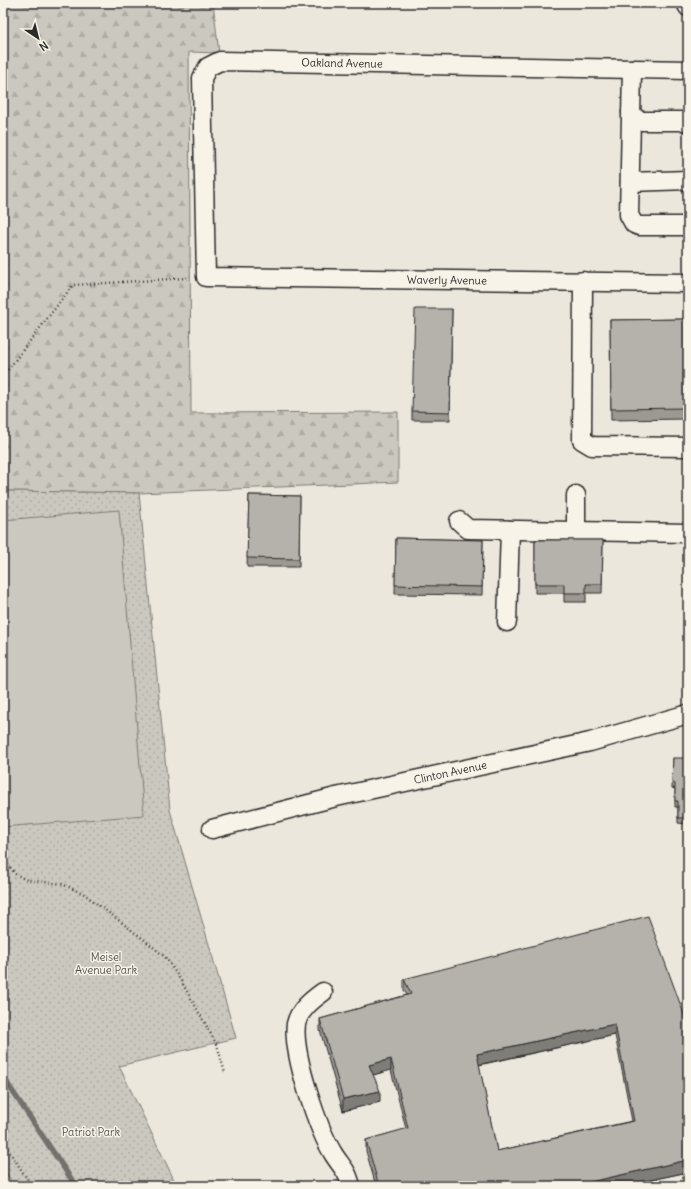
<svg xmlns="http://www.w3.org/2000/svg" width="691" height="1189" font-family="Delius,sans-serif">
<defs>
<pattern id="forest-firs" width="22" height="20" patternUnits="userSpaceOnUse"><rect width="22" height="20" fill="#cbc8bf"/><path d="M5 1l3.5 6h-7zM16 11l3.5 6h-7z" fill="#aeaca4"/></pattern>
<pattern id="park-dots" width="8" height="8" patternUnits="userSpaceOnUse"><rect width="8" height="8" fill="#cbc8bf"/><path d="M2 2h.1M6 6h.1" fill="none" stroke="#aeaca4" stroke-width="1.8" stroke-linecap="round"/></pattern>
</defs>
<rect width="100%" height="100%" fill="#ebe7dd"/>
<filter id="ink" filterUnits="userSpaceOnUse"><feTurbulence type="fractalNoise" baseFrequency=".025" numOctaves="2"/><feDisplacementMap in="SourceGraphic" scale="8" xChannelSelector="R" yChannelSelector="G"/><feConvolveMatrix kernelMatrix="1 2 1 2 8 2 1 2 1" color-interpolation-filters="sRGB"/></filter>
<g filter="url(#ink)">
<path fill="url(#forest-firs)" stroke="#7b7a75" d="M3,3H213L219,53L189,52L191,413L398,412V482L139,493L3,491Z"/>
<path fill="url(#park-dots)" stroke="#7b7a75" d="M3,491L139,493L170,810L236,1038L119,1066L177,1186H14L3,1168Z"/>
<path fill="#cbc8bf" stroke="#7b7a75" d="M119,510L144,815L3,827V520Z"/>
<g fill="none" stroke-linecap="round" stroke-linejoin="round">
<path stroke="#72716c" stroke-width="5.5" d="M3,1077L76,1186"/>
<g stroke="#2b2b2b" stroke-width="21">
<g id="minor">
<path d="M686,3L688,7"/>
<path d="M632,69L629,215L634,224L639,226H688"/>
<path id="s1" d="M688,70L220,61L208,67L202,78L206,277L688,283"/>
<path d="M631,112L635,118L641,121H688"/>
<path d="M630,182L688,180"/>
<path d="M583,281L582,440L592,446L688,447"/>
<path d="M459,521L468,529L688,533"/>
<path d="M576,532V495"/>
<path d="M507,622L510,530"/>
<path id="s2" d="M212,829L336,797L590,742L688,714"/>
<path d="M323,992C312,1000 299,1010 296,1024C292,1053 318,1130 334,1155C343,1169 346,1168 351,1186"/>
</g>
</g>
<path stroke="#2b2b2b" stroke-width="2.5" stroke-dasharray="1 3" stroke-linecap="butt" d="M3,376L73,285L188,278
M3,858L15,874L27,880L62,884L84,894L142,938L165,957L180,979L211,1034L218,1048L225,1073
M3,1142L32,1186"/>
<use href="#minor" stroke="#f7f3e8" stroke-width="18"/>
</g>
<path fill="#9c9993" stroke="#2b2b2b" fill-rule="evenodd" d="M452,309L450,420H412V411Z
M688,319V419L611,420L610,320Z
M249,495L300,496L299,567H247Z
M396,538L483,540L482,595L395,594Z
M535,540H603L602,593H586V602H564V593H535Z
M673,758L688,762V824L678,823V807H675V789L672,788Z
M404,979L688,1025V1172L622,1186H376L366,1151V1140L406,1129L391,1070L373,1075L380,1102L343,1111L320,1030V1019L407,995L404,990ZM615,1035L632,1121L497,1151L479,1065Z"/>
<path fill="#7f7d78" stroke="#2b2b2b" d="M615,1024V1035L477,1065V1054Z
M391,1059V1070L369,1076V1065Z
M380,1091V1102L343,1111V1099Z
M688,1160V1172L622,1186H572Z"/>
<path fill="#b5b2ab" stroke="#2b2b2b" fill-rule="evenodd" d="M415,309H452L450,412L412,411Z
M688,319V408L611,409L610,320Z
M249,495L300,496L299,559L247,558Z
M396,538L483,540L482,587L395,585Z
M535,540H603L602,584H586V593H564V584H535Z
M673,758H687V762H688V818H678V801H675V784L672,782Z
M648,916L688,1025V1160L572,1186H379L366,1140L408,1128L391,1059L369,1065L380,1091L343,1099L320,1019L411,994L404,979ZM615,1024L634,1121L497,1151L477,1054Z"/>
</g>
<g text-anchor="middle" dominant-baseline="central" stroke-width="3" stroke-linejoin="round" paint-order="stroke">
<g font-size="11" fill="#2b2b2b" stroke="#f7f3e8">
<text transform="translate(342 63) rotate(1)">Oakland Avenue</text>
<text stroke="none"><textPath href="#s1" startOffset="934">Waverly Avenue</textPath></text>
<text stroke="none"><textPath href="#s2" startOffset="245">Clinton Avenue</textPath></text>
</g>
<g font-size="11" fill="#535250" stroke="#f7f3e8">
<text x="106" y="957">Meisel<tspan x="106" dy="13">Avenue Park</tspan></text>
<text x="91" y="1132">Patriot Park</text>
</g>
</g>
<rect width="691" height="1189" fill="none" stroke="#f7f3e8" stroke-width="16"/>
<rect x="8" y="8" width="675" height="1173" fill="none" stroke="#2b2b2b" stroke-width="1.5" filter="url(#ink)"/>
<g transform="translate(38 38) rotate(145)" stroke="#f7f3e8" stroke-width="3" paint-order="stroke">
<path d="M0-3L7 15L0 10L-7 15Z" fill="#2b2b2b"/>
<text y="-6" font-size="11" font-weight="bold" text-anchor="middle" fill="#2b2b2b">N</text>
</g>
</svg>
